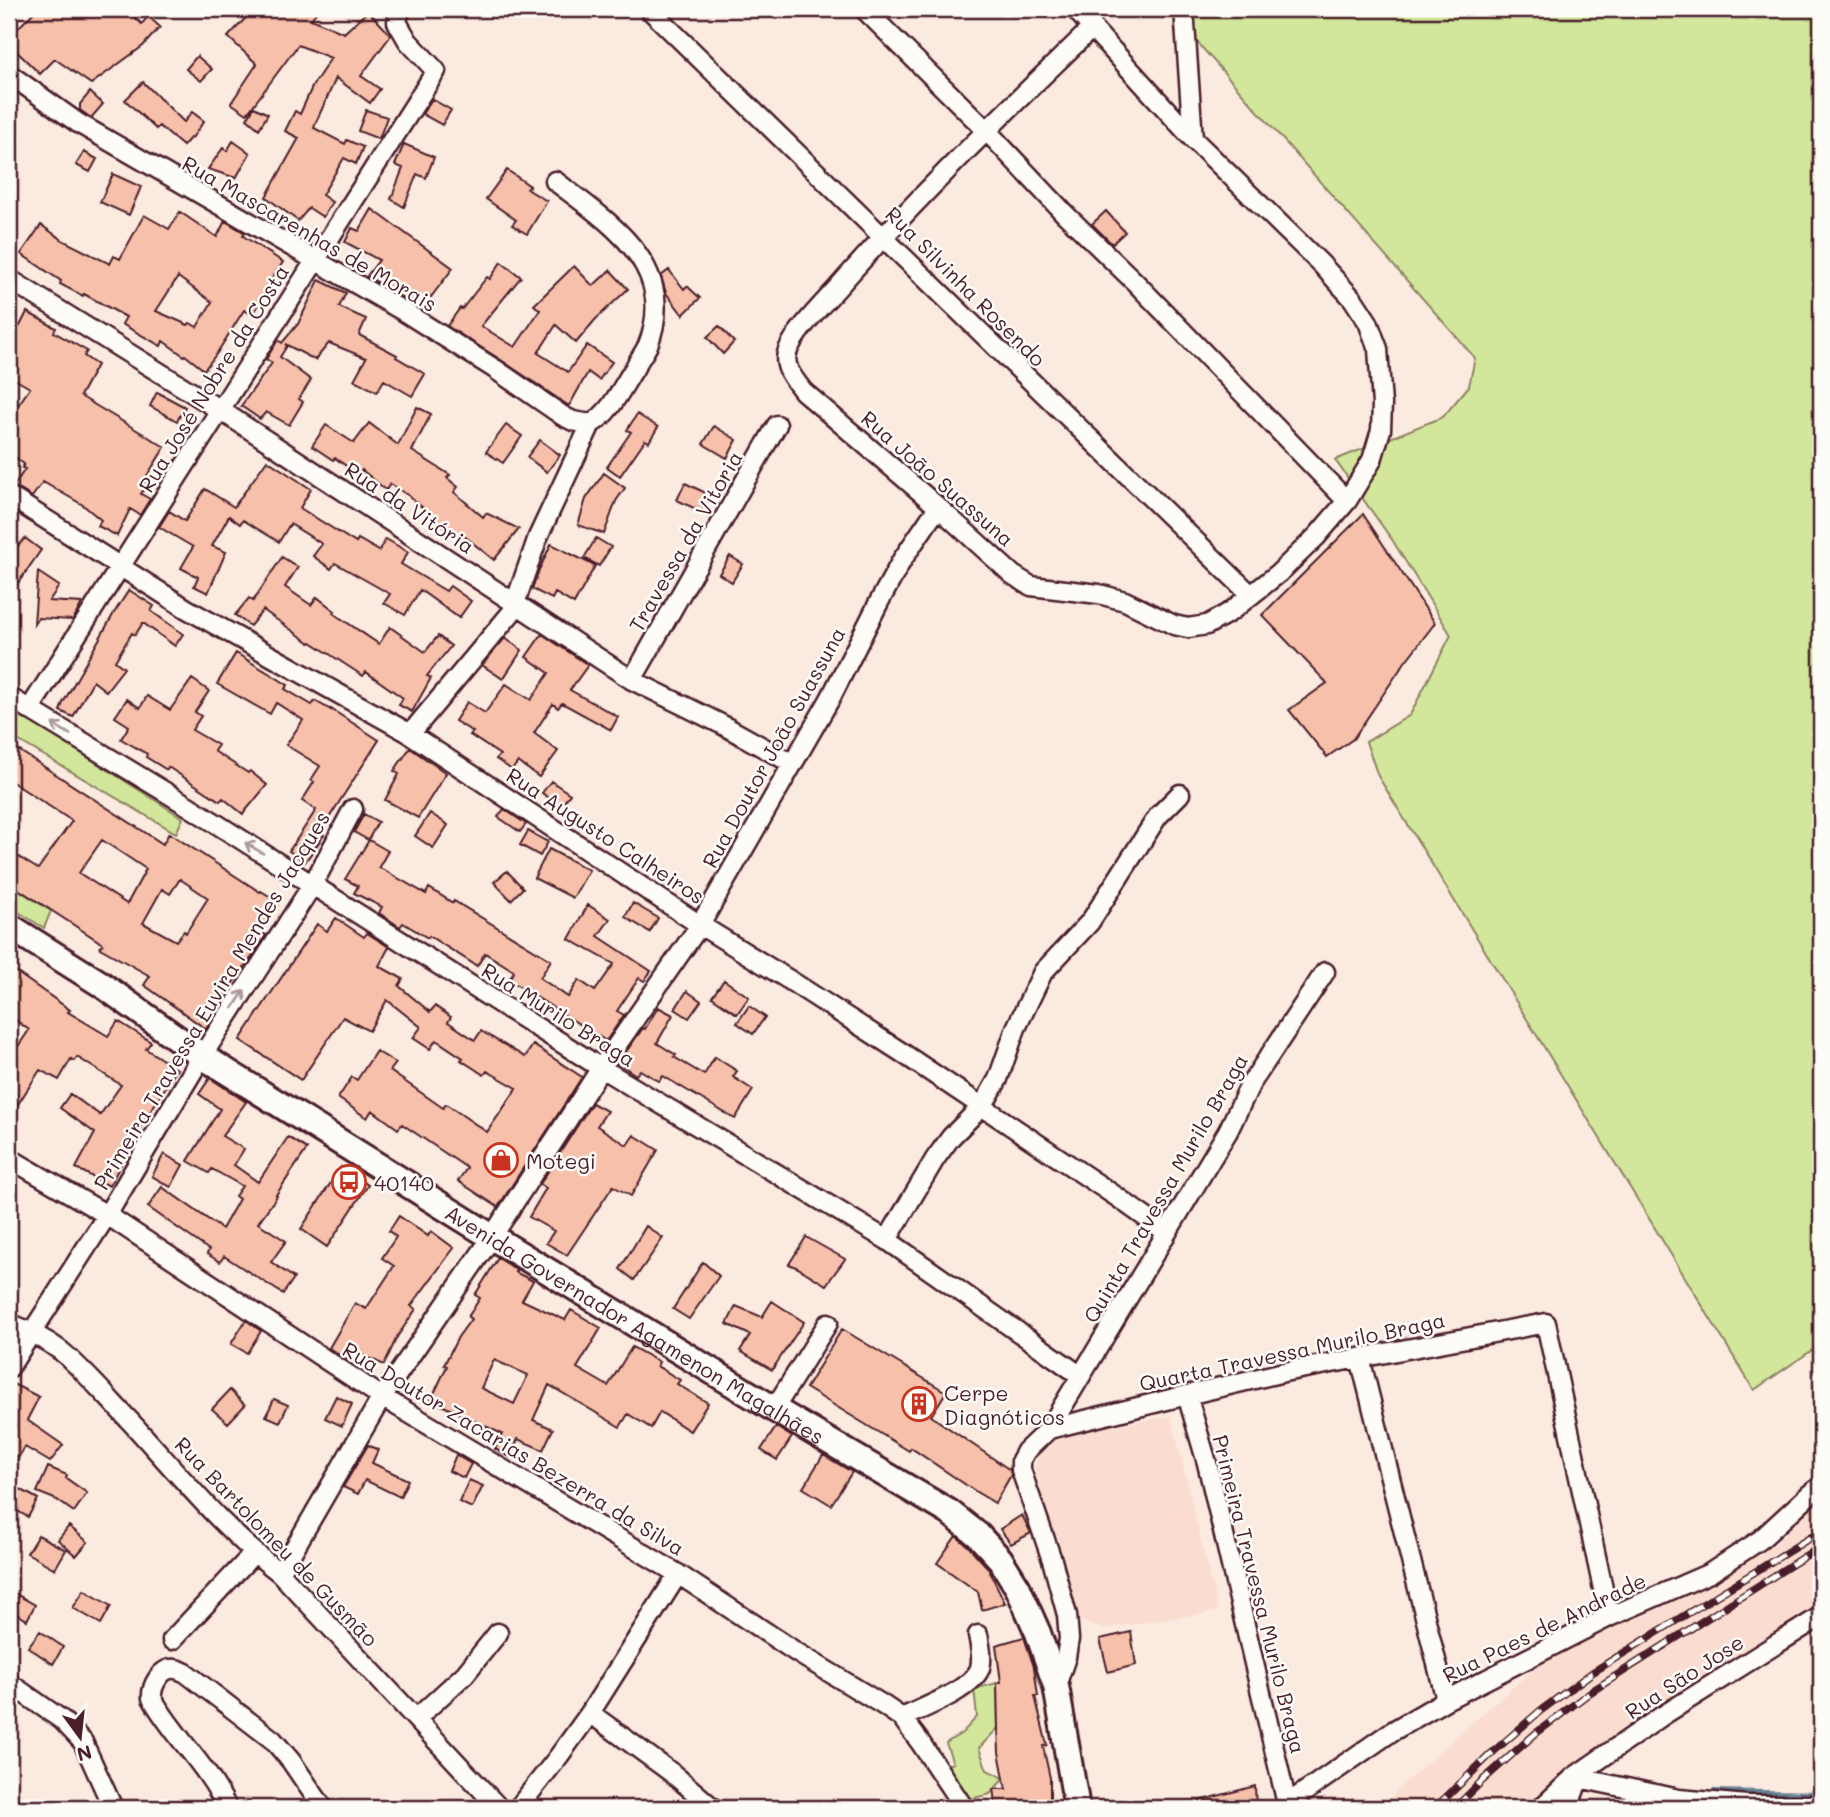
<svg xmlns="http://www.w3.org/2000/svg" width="1830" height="1817" font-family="Mali,sans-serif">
<rect width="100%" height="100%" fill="#fbeae0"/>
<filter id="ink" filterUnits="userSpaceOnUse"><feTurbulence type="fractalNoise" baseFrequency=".0143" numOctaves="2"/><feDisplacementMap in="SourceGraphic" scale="14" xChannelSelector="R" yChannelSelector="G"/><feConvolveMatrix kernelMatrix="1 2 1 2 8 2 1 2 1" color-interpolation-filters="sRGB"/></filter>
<g filter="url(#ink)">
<path fill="#faddd0" d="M1171,1416L1218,1611L1102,1629L1072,1617L1035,1468L1042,1438Z
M1821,1500V1604L1650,1710L1578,1762L1522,1808H1384L1400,1787L1549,1655L1599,1628L1774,1546L1810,1507Z"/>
<path fill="#d2e79b" stroke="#8e8363" stroke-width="2" d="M1168,9H1821V1344L1754,1390L1378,776L1366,742L1410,715L1451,635L1393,541L1335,460L1443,417L1469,386L1475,358Z
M9,707L183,818L176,833L9,735Z
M17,889L51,911L44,928L9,906V897Z
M997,1683L998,1728L979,1748L987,1770L1004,1778L990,1794L966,1800L943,1766L953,1763L946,1743L962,1733L977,1717L974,1689Z"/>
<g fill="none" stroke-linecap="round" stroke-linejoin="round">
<path stroke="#688396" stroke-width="6" d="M1714,1792L1821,1794"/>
</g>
<path fill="#f7c0aa" stroke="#4a1f2b" stroke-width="2" fill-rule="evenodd" d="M37,9H125L142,24L148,16L160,27L143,46L91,84L55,59L40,74L9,44V37Z
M254,9H319L311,19L344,33L368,11L391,35L361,76L380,89L370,103L336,78L316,122L314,128L345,144L347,140L363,147L356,164L344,158L322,195L332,202L323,217L309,208L298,221L266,197L299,138L285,131L295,111L300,114L313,85L331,58L298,45L247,114L231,103L257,64L228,37Z
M197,56L212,69L201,81L186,69Z
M143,82L184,122L192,112L204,121L192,138L191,137L183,146L159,126L156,129L125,100Z
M90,92L103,104L91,118L80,110V104Z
M432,99L451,110L442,125L422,114Z
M254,107L268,114L259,129L247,119Z
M366,110L387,117L379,139L358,131Z
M233,141L250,153L236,178L208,169L223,148L227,151Z
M404,144L434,157L426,178L417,174L404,207L391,199L403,168L395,165Z
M84,152L97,159L90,172L76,165Z
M507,170L530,186L527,189L547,201L527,234L512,225L516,220L486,199Z
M113,174L141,187L129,215L100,202Z
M372,209L453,268L431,297L429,295L419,308L367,276L379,260L345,242L352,228L359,231Z
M1106,211L1125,232L1112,244L1092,224Z
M180,212L217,237L225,221L245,233L243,236L283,262L270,282L253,315L244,310L217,353L204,370L185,355L184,356L163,341L161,346L122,324L126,317L84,294L83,296L60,284L61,281L21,254L41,225L64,241L110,264L114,256L120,259L144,215L169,229ZM178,277L212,302L197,327L190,323L188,325L156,311Z
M501,262L521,277L481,326L515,347L540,310L534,305L574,266L593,286L610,270L628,289L595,320L576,343L556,325L538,353L568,372L587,345L612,362L599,380L588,372L569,406L501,360L447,326L460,308L462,309L487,277L490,279Z
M669,270L684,289L687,286L700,298L683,315L666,293L661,276Z
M319,280L346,293L339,307L366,319L359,335L397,355L396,357L425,374L412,396L384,380L377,392L354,380L366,358L329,343L315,360L285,344L287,346L280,357L311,380L299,399L303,402L289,425L266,412L260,419L241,406L272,363L266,359L278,340L282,343L298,324Z
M27,312L56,328L54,332L87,351L84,356L97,365L80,396L165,447L143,482L147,485L141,494L150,499L140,515L130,509L117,536L98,526L101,520L83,505L43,482L32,497L14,486L25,469L22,468L24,464L9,453V418L30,388L9,376V319L20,326Z
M719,326L734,342L723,354L707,337Z
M157,392L185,407L177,421L150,406Z
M417,407L431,414L412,451L450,475L447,478L458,487L454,492L483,517L486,513L519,529L494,560L463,535L459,539L409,496L390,484L386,490L362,470L359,475L335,458L333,460L312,446L326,425L354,443L369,423L398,445Z
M637,414L658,427L649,442L645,440L620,476L607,467L631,432L627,430Z
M506,425L522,436L503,463L486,452Z
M714,426L737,440L727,458L703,444Z
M540,440L560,455L547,472L527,457Z
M267,460L311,489L300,508L356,543L358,539L379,551L386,539L408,552L401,564L446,591L450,586L471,601L459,618L420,590L405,615L384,603L390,594L335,563L331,569L313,556L322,544L290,524L279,542L243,520L240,524L229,516L212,546L226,552L208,593L194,586L198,577L181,568L193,547L159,527L169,511L185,521L205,489L234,507Z
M604,473L625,488L616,501L604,534L578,525L586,499Z
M685,483L710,495L702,512L677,500Z
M1363,514L1435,623L1405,662L1353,739L1327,757L1289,710L1327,683L1262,615Z
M25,538L41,550L9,596V540L18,546Z
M596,538L611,547L599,566L584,558Z
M551,544L595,566L574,604L555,593L552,599L532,589L539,570Z
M730,556L743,564L732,582L719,574Z
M282,557L298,567L285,587L311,605L317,597L335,611L333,613L379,644L390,627L425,652L438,636L451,646L427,676L431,678L412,712L399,705L403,698L366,672L363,676L311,642L310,643L263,610L250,626L235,615L249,598L253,601Z
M38,572L59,586L49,601L82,603L73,620L38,618L34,624Z
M129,590L154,606L151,611L183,634L175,646L143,623L135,635L132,633L115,661L124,668L106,691L93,681L73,717L60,711L63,703L114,613Z
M542,634L588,665L570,690L618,717L611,730L562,703L558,708L553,704L534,733L558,751L539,777L518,762L512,770L496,759L500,755L470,735L473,732L455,721L467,702L485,713L506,684L531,700L549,673L526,657Z
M505,638L522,650L503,679L482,665Z
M236,653L288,685L285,689L312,705L315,701L331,710V709L379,740L320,832L324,835L305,862L289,851L316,810L302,801L314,782L311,780L320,766L286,745L303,720L276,703L270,714L217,684Z
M192,679L209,691L195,712L201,716L192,730L218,745L214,751L248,773L250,771L267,785L243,814L223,798L220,801L168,767L167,770L146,757L147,754L121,739L129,726L115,717L127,699L140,708L147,696L170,710Z
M9,744L163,844L169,833L260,892L261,891L279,902L260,931L266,935L252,957L222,998L225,999L206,1029L144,985L150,976L100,948L103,944L9,883V851L38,869L72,821L9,780ZM102,840L146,869L127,904L79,873ZM180,879L208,898L186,933L184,931L176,941L143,923L162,889L170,894Z
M410,748L446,773L418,818L385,800L399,774L394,771Z
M551,781L570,794L561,806L542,793Z
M504,809L526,824L520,832L498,817Z
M430,813L448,825L433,848L415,836Z
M364,814L378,822L368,840L354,832Z
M528,831L548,842L540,856L520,845Z
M369,840L388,851L379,867L382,869L426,894L429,888L453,903L454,901L551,960L540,978L568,997L579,980L595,991L614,964L569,939L588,905L610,919L598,936L651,971L644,981L639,978L617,1011L624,1015L606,1041L509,980L514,971L485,953L477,966L429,936L428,938L403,923L400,927L379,913L382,907L354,893L358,886L345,879Z
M549,849L589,870L573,898L534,878Z
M507,871L523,888L511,900L494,882Z
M633,903L658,918L650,932L625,917Z
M336,918L364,937L367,933L389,947L379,966L403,979L399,986L430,1012L435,1006L451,1017L448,1022L475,1040L481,1031L525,1057L533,1045L582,1077L498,1207L458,1181L467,1168L402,1124L398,1129L372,1110L367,1118L338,1098L352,1077L357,1080L376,1051L396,1063L390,1071L443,1108L446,1104L487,1132L517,1088L487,1071L484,1075L461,1060L463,1058L436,1040L430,1049L413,1038L421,1027L387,1000L369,1031L343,1017L301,1080L240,1040L317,924L327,931Z
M9,967L70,1010L68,1012L108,1036L118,1021L151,1042L146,1049L177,1069L135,1136L136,1137L109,1186L76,1168L95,1133L60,1108L70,1094L100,1115L121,1085L77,1057L74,1061L71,1059L59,1080L40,1070L9,1118V1060L29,1030L9,1015Z
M724,980L749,997L737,1014L712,997Z
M687,991L701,1001L689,1018L675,1009Z
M749,1006L765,1017L753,1034L737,1023Z
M658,1007L673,1015L657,1043L676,1055L674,1057L704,1075L715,1057L737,1071L733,1077L753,1090L735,1119L663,1076L659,1081L640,1070L636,1075L618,1063L643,1028L645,1029Z
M210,1078L246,1102L222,1136L244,1149L234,1165L258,1182L288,1137L307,1149L276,1195L277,1196L258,1223L286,1241L271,1262L294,1278L283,1294L224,1256L220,1262L207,1254L209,1250L148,1207L162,1187L222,1229L239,1199L235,1196L242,1186L212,1169L209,1173L188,1161L220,1109L199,1094Z
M592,1103L607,1111L597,1126L627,1145L634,1135L658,1150L631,1196L613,1186L567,1255L546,1243L554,1231L529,1217L546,1188L540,1184Z
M164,1154L183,1165L171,1187L152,1176Z
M341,1167L368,1185L327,1247L301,1229Z
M399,1216L428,1236L431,1231L454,1248L411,1306L416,1309L397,1337L384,1365L352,1350L346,1360L329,1348L355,1303L366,1309L394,1266L382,1258L396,1237L389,1231Z
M646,1226L663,1238L634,1280L620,1269Z
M806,1237L845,1259L826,1285L798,1268L789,1264Z
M498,1258L517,1270L515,1272L533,1281L522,1300L565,1320L571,1310L601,1328L577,1368L608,1386L632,1347L659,1362L657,1366L680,1380L677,1384L708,1403L690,1431L660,1412L651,1428L628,1414L620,1427L549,1385L533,1420L553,1429L543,1450L518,1439L510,1457L495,1449L502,1434L431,1400L447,1366L444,1365L458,1337L471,1319L468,1317L480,1298L475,1295ZM494,1360L528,1375L514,1404L481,1388Z
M703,1262L719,1276L689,1319L673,1309Z
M772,1301L804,1322L772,1370L740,1351L750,1335L727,1324L736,1306L762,1317Z
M246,1320L261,1331L247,1353L231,1344Z
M842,1329L946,1392L931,1416L1010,1470L1011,1475L995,1503L978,1493L911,1448L909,1451L806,1388Z
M9,1382L39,1397L27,1420L63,1445L50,1462L25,1447L9,1472Z
M230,1390L245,1405L228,1423L212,1409Z
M336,1396L352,1404L342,1426L325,1418Z
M274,1399L288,1405L280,1422L266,1416Z
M776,1427L792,1437L777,1460L761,1450Z
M368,1445L378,1450L372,1463L408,1480L400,1497L365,1480L358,1494L343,1487Z
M456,1455L471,1464L464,1478L449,1471Z
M823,1455L852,1472L831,1505L803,1488Z
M48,1467L67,1475L66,1478L87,1493L74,1512L57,1500L37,1492Z
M469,1480L483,1486L472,1508L459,1502Z
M9,1483L38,1499L28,1517L9,1506Z
M1022,1515L1031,1533L1011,1544L1000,1529Z
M69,1526L88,1542L76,1556L58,1540Z
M38,1535L66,1550L55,1569L27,1553Z
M956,1536L968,1546L988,1568L1005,1603L982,1610L978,1592L937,1563Z
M9,1590L35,1605L27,1620L9,1609Z
M84,1590L111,1606L101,1624L73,1608Z
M40,1631L63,1647L53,1664L28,1647Z
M1131,1632L1136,1665L1108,1672L1100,1639Z
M1024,1637L1034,1667L1038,1696H1035L1047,1745L1043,1746L1050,1778V1808H996L993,1789H1006L999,1752L998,1728L997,1683L1001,1682L996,1645Z
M1255,1786L1256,1808H1192L1191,1803Z"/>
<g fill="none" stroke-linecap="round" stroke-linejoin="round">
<g stroke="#4a1f2b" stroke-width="23">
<path id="minor" d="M649,9C850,204 1049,401 1251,595
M864,9L986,130L1065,214L1135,282L1347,501
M1075,9L1193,139L1321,264L1353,299L1368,322L1378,349L1382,404L1381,430L1372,460L1347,501L1317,536L1279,573L1230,612L1207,625L1188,628L1174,625L1125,601L1099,594L1031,586L1013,575L938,507L803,391C795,380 783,368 787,353C793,333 825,302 839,286C919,195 1006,111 1093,27
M1184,9L1193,139
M9,74L78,123L403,311L495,369L563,416L573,421L591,424
M9,279L220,410L632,680L721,724L793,764
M9,496L187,609L407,732L700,925L791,981L901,1052L1117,1197L1166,1232
M632,680L777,425
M9,697L190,807L601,1068L887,1240L1081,1376
M29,710L436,71L408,41L397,22L400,9
M410,734L512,612L538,537L591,424C611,413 622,387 634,369C638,361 644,353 648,345C679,266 610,223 555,181
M9,1158L107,1215L382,1397L678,1574L796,1652L883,1705L902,1718L920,1742L964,1808
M887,1240L935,1159L951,1137L982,1106L989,1095L998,1079L1016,1028L1043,972L1090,922L1158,816L1180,794
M9,1323C27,1330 45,1339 61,1351C85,1371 107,1397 129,1420C177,1472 223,1530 280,1573L499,1808
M1360,1358L1446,1700
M9,1368L107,1215L202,1056L313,884L353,809
M1187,1395L1207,1463L1287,1804
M774,1409L828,1323
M1049,1429L1187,1395L1284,1372L1546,1323L1609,1617
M280,1573L382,1397L492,1237L601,1068L700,925L830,699L879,602L902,560L938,507
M172,1640L254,1553
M9,1683L62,1720L83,1742L113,1808
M1056,1686L1066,1657L1069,1639L1067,1615L1052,1560L1021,1470V1460L1026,1451L1049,1429L1228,1131L1250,1085L1325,972
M590,1713L672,1773L713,1808
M417,1718L465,1674L498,1633
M902,1718C922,1708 972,1690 980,1668C983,1657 980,1645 978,1635
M1574,1777L1679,1799L1747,1805H1821
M227,1808C208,1766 174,1737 152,1698C151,1686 161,1667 175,1669C179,1669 183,1672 186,1673L273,1740L291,1761L323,1808
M518,1808L559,1756L590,1713L678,1574
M1285,1808L1287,1804L1391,1732L1446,1700L1609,1617L1710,1573L1760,1540L1810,1494L1821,1486
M1541,1808L1574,1777L1662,1716L1821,1616
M1568,1808L1579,1778"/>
</g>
<g stroke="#4a1f2b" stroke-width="30">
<g id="secondary">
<path id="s1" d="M9,926L101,984L202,1056L492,1237L774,1409L949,1512L978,1535L1000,1559L1018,1588L1038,1633L1056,1686L1077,1808"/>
</g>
</g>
<use href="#minor" stroke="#fdfcf7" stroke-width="18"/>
<use href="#secondary" stroke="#fdfcf7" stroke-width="24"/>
<g stroke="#4a1f2b" stroke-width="8">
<path id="rail" d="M1435,1808L1492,1753L1540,1711L1593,1672L1821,1531
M1455,1808L1482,1781L1535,1734L1589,1693L1821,1546"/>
</g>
<use href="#rail" stroke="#fdfcf7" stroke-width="5" stroke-dasharray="16" stroke-linecap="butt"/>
</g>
<defs><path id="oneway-shaft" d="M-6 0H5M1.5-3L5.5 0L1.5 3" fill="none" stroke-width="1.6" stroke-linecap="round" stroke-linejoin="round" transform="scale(1.75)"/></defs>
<g stroke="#ac999b">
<use href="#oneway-shaft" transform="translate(61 729) rotate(-149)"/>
<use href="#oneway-shaft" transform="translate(254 848) rotate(-149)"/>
<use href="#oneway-shaft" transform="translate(239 999) rotate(-57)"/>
</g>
</g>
<defs>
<g id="shop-ring" transform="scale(1.75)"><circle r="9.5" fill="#fdfcf7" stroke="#c8321e" stroke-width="1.5"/><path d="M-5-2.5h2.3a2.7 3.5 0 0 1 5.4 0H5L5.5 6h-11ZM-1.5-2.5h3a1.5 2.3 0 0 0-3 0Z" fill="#c8321e"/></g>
<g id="bus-ring" transform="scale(1.75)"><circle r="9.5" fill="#fdfcf7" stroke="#c8321e" stroke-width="1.5"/><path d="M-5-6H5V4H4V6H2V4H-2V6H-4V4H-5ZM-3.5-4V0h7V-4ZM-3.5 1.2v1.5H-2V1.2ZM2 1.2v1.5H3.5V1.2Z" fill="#c8321e"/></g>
<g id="building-ring" transform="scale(1.75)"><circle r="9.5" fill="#fdfcf7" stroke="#c8321e" stroke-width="1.5"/><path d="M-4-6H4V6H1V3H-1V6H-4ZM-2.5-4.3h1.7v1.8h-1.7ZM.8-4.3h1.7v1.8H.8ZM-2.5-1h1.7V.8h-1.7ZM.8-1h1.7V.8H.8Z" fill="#c8321e"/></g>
</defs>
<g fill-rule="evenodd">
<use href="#shop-ring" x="501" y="1160"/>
<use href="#bus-ring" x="349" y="1182"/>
<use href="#building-ring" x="919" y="1404"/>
</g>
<g text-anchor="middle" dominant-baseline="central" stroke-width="5" stroke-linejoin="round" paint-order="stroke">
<g font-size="21" fill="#4a1f2b" stroke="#fdfcf7">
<text transform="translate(310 233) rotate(30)">Rua Mascarenhas de Morais</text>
<text transform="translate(966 286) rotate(45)">Rua Silvinha Rosendo</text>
<text transform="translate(213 378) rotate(-58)">Rua José Nobre da Costa</text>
<text transform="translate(938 478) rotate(41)">Rua João Suassuna</text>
<text transform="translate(410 507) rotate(33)">Rua da Vitória</text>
<text transform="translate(685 541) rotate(-60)">Travessa da Vitoria</text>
<text transform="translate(773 747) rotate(-61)">Rua Doutor João Suassuna</text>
<text transform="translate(606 835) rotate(33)">Rua Augusto Calheiros</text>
<text transform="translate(211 1000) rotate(-59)">Primeira Travessa Euvira Mendes Jacques</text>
<text transform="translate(559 1014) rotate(32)">Rua Murilo Braga</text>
<text transform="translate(1165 1188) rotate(-60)">Quinta Travessa Murilo Braga</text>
<text stroke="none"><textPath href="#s1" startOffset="742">Avenida Governador Agamenon Magalhães</textPath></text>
<text transform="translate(1292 1351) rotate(-12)">Quarta Travessa Murilo Braga</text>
<text transform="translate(514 1448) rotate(31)">Rua Doutor Zacarias Bezerra da Silva</text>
<text transform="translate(277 1541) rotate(46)">Rua Bartolomeu de Gusmão</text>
<text transform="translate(1260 1594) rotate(76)">Primeira Travessa Murilo Braga</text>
<text transform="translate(1544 1627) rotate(-26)">Rua Paes de Andrade</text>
<text transform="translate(1684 1676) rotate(-33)">Rua São Jose</text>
</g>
<g font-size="21" fill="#4a1f2b" stroke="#fdfcf7" text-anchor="start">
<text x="526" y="1160">Motegi</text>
<text x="374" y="1182">40140</text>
<text x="944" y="1392">Cerpe<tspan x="944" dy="24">Diagnóticos</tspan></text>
</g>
</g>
<rect width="1830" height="1817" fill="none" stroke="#fdfcf7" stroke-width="35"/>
<rect x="18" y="18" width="1795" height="1782" fill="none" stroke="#4a1f2b" stroke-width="2.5" filter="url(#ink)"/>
<g transform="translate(80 1737) rotate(165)" stroke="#fdfcf7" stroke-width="5" paint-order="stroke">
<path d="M0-5L12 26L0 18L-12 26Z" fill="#4a1f2b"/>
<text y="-10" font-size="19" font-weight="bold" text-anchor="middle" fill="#4a1f2b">N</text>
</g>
</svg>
